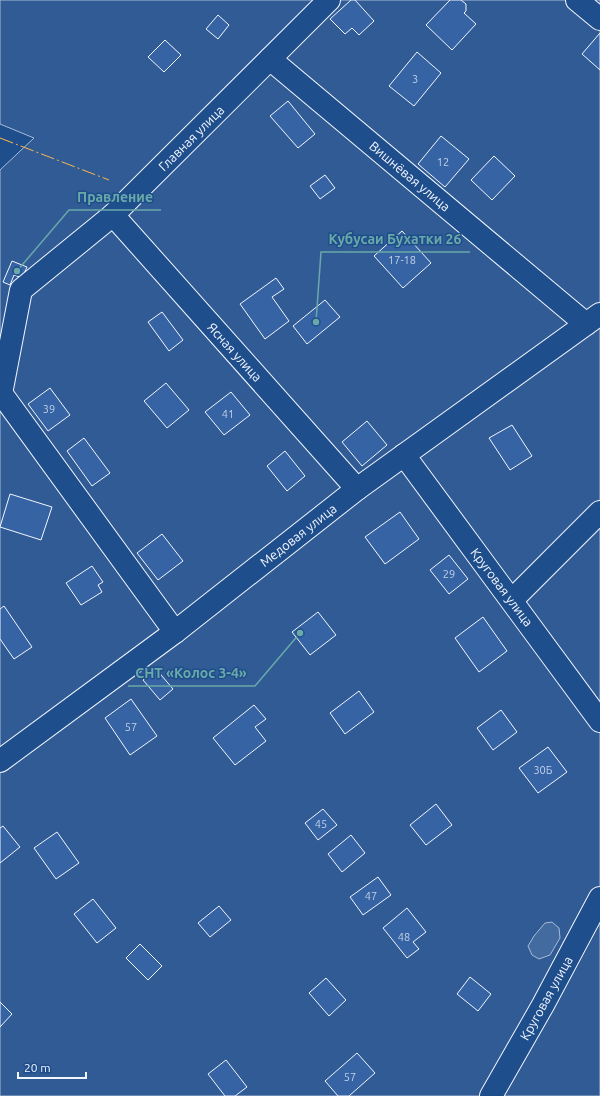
<svg xmlns="http://www.w3.org/2000/svg" width="600" height="1096" font-family="Ubuntu,sans-serif">
<style>
.built{fill:#305b95;stroke:#a8bbd7}
.water{fill:#446ba0;stroke:#a8bbd7}
.building{fill:#3563a3;stroke:#f2f6ff}
.lines{fill:none;stroke-linecap:round;stroke-linejoin:round}
.minor-casing{stroke:#f2f6ff;stroke-width:24}
.minor{stroke:#1f4e8c;stroke-width:22}
.power{stroke:#ffb74d;stroke-width:1;stroke-dasharray:14 3 2 3;stroke-linecap:butt}
.labels{text-anchor:middle;dominant-baseline:central;stroke-width:3;stroke-linejoin:round;paint-order:stroke}
.number-label{font-size:11px;fill:#c3d1e8}
.street-label{font-size:13px;fill:#f2f6ff;stroke:#1f4e8c}
.leader{fill:none;stroke:#6aa9a8;stroke-width:1.5}
.callout-dot{fill:#6aa9a8;stroke:#1f4e8c;stroke-width:1.5}
.callout-label{font-size:14px;text-anchor:middle;font-weight:bold;fill:#6aa9a8;stroke:#1f4e8c;stroke-width:3;stroke-linejoin:round;paint-order:stroke}
</style>
<rect width="100%" height="100%" fill="#1f4e8c"/>
<polygon class="built" points="0,0 600,0 600,1096 0,1096 0,170 34,138 0,124"/>
<polygon class="water" points="552,922 559,928 560,938 550,955 539,959 532,955 528,946 534,936 545,923"/>
<g class="building">
<polygon points="351,0 355,0 374,21 359,35 352,28 345,34 330,19"/>
<polygon points="450,0 461,0 466,4 466,11 464,13 476,24 452,50 426,25"/>
<polygon points="218,15 229,25 218,39 206,29"/>
<polygon points="600,33 600,70 582,54"/>
<polygon points="165,40 181,55 164,72 148,57"/>
<polygon points="417,52 441,73 414,106 389,86"/>
<polygon points="288,101 315,134 298,148 270,116"/>
<polygon points="441,136 469,159 445,187 418,164"/>
<polygon points="494,156 515,176 492,200 471,180"/>
<polygon points="325,175 335,188 320,199 310,186"/>
<polygon points="402,231 431,263 403,288 374,256"/>
<polygon points="12,261 27,267 22,278 14,275 10,285 3,282"/>
<polygon points="276,278 284,289 272,297 289,321 265,339 240,304"/>
<polygon points="325,300 340,317 307,344 293,326"/>
<polygon points="162,312 183,340 169,351 148,322"/>
<polygon points="166,383 189,410 167,428 144,401"/>
<polygon points="50,388 70,415 48,431 28,404"/>
<polygon points="231,392 250,415 224,435 205,412"/>
<polygon points="367,421 387,445 362,466 342,442"/>
<polygon points="512,425 532,456 510,470 489,438"/>
<polygon points="84,438 110,473 92,486 67,451"/>
<polygon points="285,451 305,476 287,491 267,466"/>
<polygon points="10,494 52,507 41,540 0,527"/>
<polygon points="400,512 419,539 385,564 365,537"/>
<polygon points="162,534 183,561 158,580 137,553"/>
<polygon points="449,555 468,579 449,594 430,570"/>
<polygon points="92,566 103,582 98,585 102,592 81,605 66,583"/>
<polygon points="4,606 32,647 14,659 0,639 0,609"/>
<polygon points="318,612 336,635 310,655 292,632"/>
<polygon points="483,617 507,651 479,672 455,638"/>
<polygon points="156,669 173,689 160,700 143,680"/>
<polygon points="359,691 374,712 345,734 330,713"/>
<polygon points="131,699 157,736 130,755 105,718"/>
<polygon points="254,705 266,719 255,727 266,741 235,765 213,738"/>
<polygon points="501,710 517,732 493,750 477,728"/>
<polygon points="548,747 567,772 538,793 519,768"/>
<polygon points="436,804 452,825 426,845 410,825"/>
<polygon points="323,809 337,825 318,840 305,823"/>
<polygon points="3,826 20,847 0,863 0,828"/>
<polygon points="57,832 79,863 56,879 34,848"/>
<polygon points="351,835 365,853 342,872 328,854"/>
<polygon points="378,877 391,895 363,915 350,897"/>
<polygon points="93,899 116,928 97,943 74,914"/>
<polygon points="219,906 231,920 210,937 198,923"/>
<polygon points="407,908 426,932 413,942 419,949 407,958 383,928"/>
<polygon points="140,944 162,966 148,980 126,958"/>
<polygon points="470,977 491,994 478,1011 457,994"/>
<polygon points="326,978 346,1000 329,1016 309,993"/>
<polygon points="0,1002 12,1014 0,1027"/>
<polygon points="357,1053 375,1073 349,1096 338,1096 325,1081"/>
<polygon points="226,1060 247,1087 235,1096 225,1096 208,1074"/>
</g>
<g class="lines">
<g class="minor-casing">
<g id="minor">
<polyline points="577,0 600,19"/>
<polyline points="270,59 586,324"/>
<polyline points="113,215 357,489"/>
<polyline points="1,393 175,632"/>
<polyline points="0,399 21,290 113,215 329,0"/>
<polyline points="404,455 600,721"/>
<polyline points="512,600 600,512"/>
<polyline points="0,761 175,632 357,489 600,314"/>
<polyline points="491,1096 543,1005 600,898"/>
</g>
</g>
<use href="#minor" class="minor"/>
<polyline class="power" points="0,138 109,180"/>
</g>
<g class="labels">
<g class="number-label">
<text x="415" y="79">3</text>
<text x="443" y="162">12</text>
<text x="402" y="260">17-18</text>
<text x="49" y="409">39</text>
<text x="228" y="414">41</text>
<text x="449" y="574">29</text>
<text x="131" y="727">57</text>
<text x="543" y="770">30Б</text>
<text x="321" y="824">45</text>
<text x="371" y="896">47</text>
<text x="404" y="937">48</text>
<text x="350" y="1077">57</text>
</g>
<g class="street-label">
<text transform="translate(191 138) rotate(-45)">Главная улица</text>
<text transform="translate(410 176) rotate(40)">Вишнёвая улица</text>
<text transform="translate(235 352) rotate(48)">Ясная улица</text>
<text transform="translate(298 535) rotate(-38)">Медовая улица</text>
<text transform="translate(502 587) rotate(53)">Круговая улица</text>
<text transform="translate(546 998) rotate(-61)">Круговая улица</text>
</g>
</g>
<path class="leader" d="M17 271L69 210H161M316 322L321 252H470M300 633L255 686H128"/>
<g class="callout-dot">
<circle cx="17" cy="271" r="4"/>
<circle cx="316" cy="322" r="4"/>
<circle cx="300" cy="633" r="4"/>
</g>
<g class="callout-label">
<text x="115" y="202">Правление</text>
<text x="395" y="244">Кубусаи Бухатки 26</text>
<text x="191" y="678">СНТ «Колос 3-4»</text>
</g>
<path d="M18 1072v6h68v-6" fill="none" stroke="#f2f6ff" stroke-width="2"/>
<text x="24" y="1072" font-size="12" fill="#f2f6ff" stroke="#1f4e8c" stroke-width="3" paint-order="stroke">20 m</text>
</svg>
